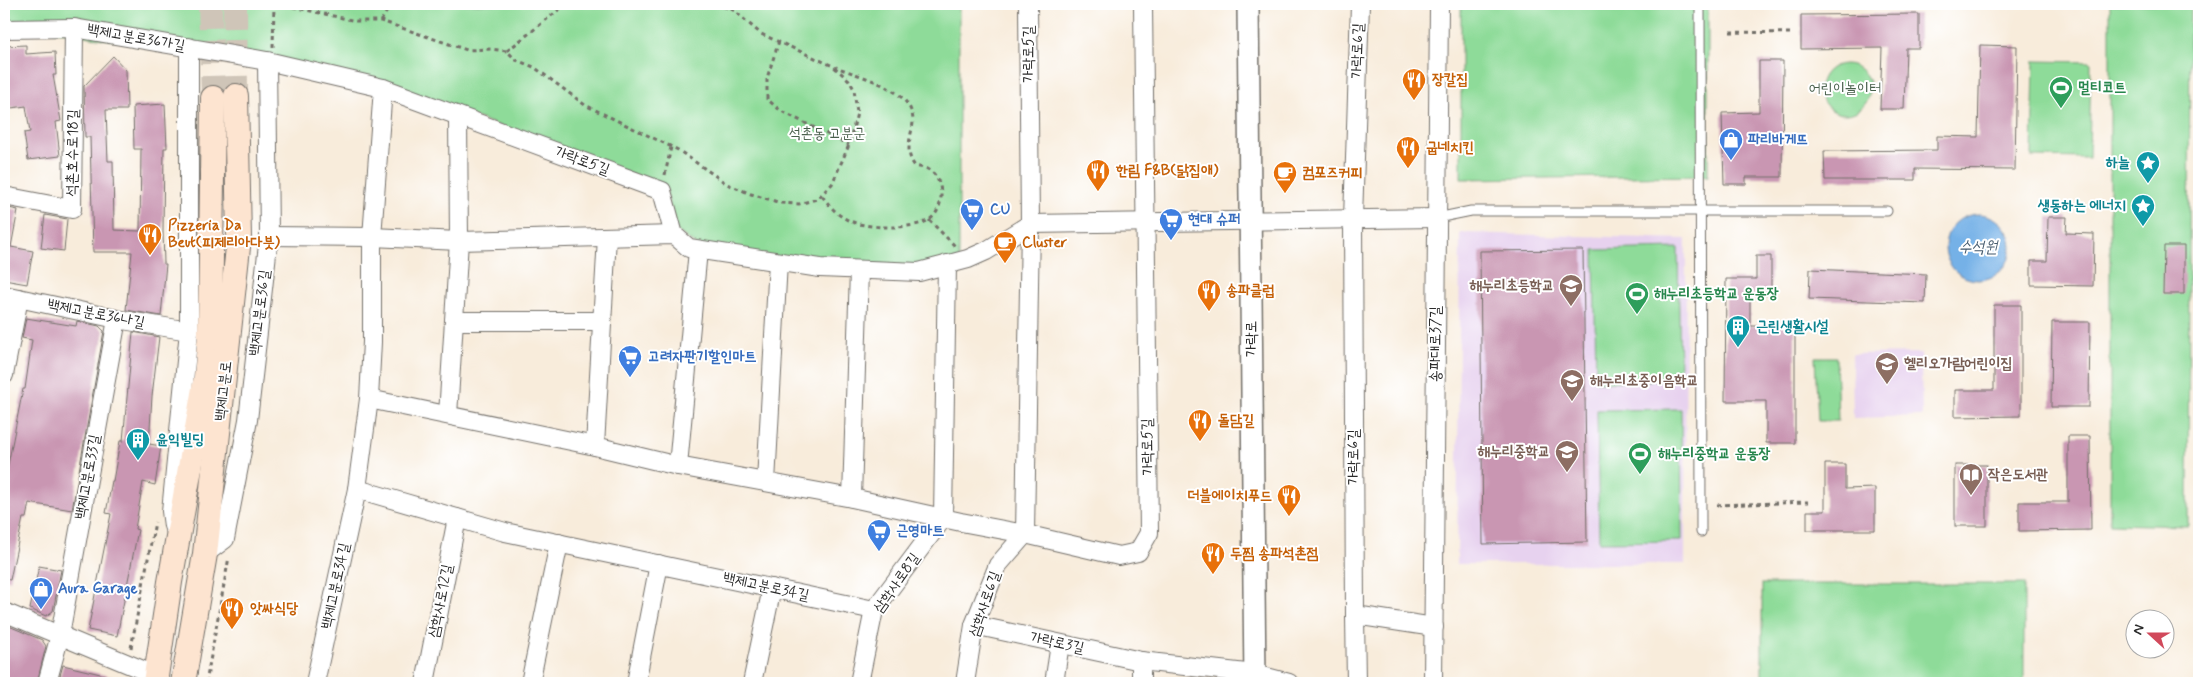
<svg xmlns="http://www.w3.org/2000/svg" width="2203" height="687" font-family="Mynerve,'Poor Story',sans-serif">
<style>
.built{fill:#e7d2ef}
.green{fill:#8edb99;stroke:#5c8362}
.water{fill:#75b1e7;stroke:#506e89}
.building{fill:#c996b2}
.lines{fill:none;stroke-linecap:round;stroke-linejoin:round}
.secondary-tunnel{stroke:#cfc5b8;stroke-width:24;stroke-dasharray:24 12;stroke-linecap:butt}
.service-casing{stroke:#736f69;stroke-width:11}
.minor-casing{stroke:#736f69;stroke-width:20}
.tertiary-casing{stroke:#736f69;stroke-width:24}
.secondary-casing{stroke:#736f69;stroke-width:26}
.path{stroke:#736f69;stroke-width:3;stroke-dasharray:4 4;stroke-linecap:butt}
.service{stroke:#fff;stroke-width:9}
.minor{stroke:#fff;stroke-width:18}
.tertiary{stroke:#fff;stroke-width:21}
.secondary{stroke:#fde4d0;stroke-width:24}
.labels{text-anchor:middle;dominant-baseline:central;stroke-width:4;stroke-linejoin:round;paint-order:stroke}
.street-label{font-size:15px;fill:#2b2b2b;stroke:#fff}
.food-label{font-size:15px;font-weight:bold;fill:#c56008;stroke:#fff;text-anchor:start}
.leisure-label{font-size:15px;font-weight:bold;fill:#27864d;stroke:#fff;text-anchor:start}
.park-label{font-size:15px;fill:#49604c;stroke:#fff}
.shop-label{font-size:15px;font-weight:bold;fill:#366cbe;stroke:#fff;text-anchor:start}
.culture-label{font-size:15px;font-weight:bold;fill:#0d838f;stroke:#fff;text-anchor:end}
.education-label{font-size:15px;font-weight:bold;fill:#785e54;stroke:#fff;text-anchor:start}
.water-label{font-size:16px;font-style:italic;fill:#455a6d;stroke:#fff}
</style>
<rect width="100%" height="100%" fill="#fff"/>
<filter id="ink" filterUnits="userSpaceOnUse"><feTurbulence type="fractalNoise" baseFrequency=".02" numOctaves="2"/><feDisplacementMap in="SourceGraphic" scale="10" xChannelSelector="R" yChannelSelector="G"/><feConvolveMatrix kernelMatrix="1 2 1 2 8 2 1 2 1" color-interpolation-filters="sRGB"/></filter>
<filter id="wash" filterUnits="userSpaceOnUse"><feTurbulence type="fractalNoise" baseFrequency=".0096" numOctaves="4" result="noise"/><feDisplacementMap in="SourceGraphic" scale="20" xChannelSelector="R" yChannelSelector="G"/><feGaussianBlur stdDeviation="1.12" result="paint"/><feColorMatrix in="noise" values="0 0 0 0 0 0 0 0 0 0 0 0 0 0 0 0 0 1.4 0 .05"/><feComposite in="paint" operator="in"/></filter>
<g filter="url(#wash)">
<rect width="100%" height="100%" fill="#f8ecdb"/>
<g class="built">
<polygon points="1460,233 1686,239 1685,564 1457,564"/>
<polygon points="1921,353 1922,416 1853,418 1852,354"/>
</g>
<g class="green">
<polygon points="4,4 959,4 959,259 919,269 820,265 697,246 676,230 665,187 386,84 4,23"/>
<polygon points="1461,4 1708,4 1708,176 1461,179"/>
<polygon points="2110,4 2190,4 2188,526 2110,524"/>
<polygon points="2034,61 2091,62 2089,158 2032,157"/>
<circle cx="1845" cy="89" r="25"/>
<polygon points="1678,248 1680,380 1596,382 1594,250"/>
<polygon points="1815,357 1836,357 1838,421 1818,421"/>
<polygon points="1681,409 1682,541 1599,542 1597,410"/>
<rect x="1762" y="584" width="262" height="99"/>
</g>
<circle class="water" cx="1978" cy="247" r="33"/>
<g id="blocks">
<g class="building">
<polygon points="1919,14 1919,48 1906,48 1904,109 1880,109 1882,48 1801,49 1801,15"/>
<polygon points="26,45 26,54 55,52 56,75 53,75 61,121 56,122 60,156 28,160 24,133 30,132 26,106 4,109 4,46"/>
<polygon points="1980,45 2017,46 2015,170 1915,169 1915,180 1825,180 1824,151 1937,150 1937,136 1978,137"/>
<polygon points="113,56 126,70 127,110 106,110 108,161 113,161 114,230 140,231 141,149 134,149 133,106 165,104 167,148 164,148 163,231 164,264 166,264 161,316 126,310 132,252 93,252 90,137 85,137 84,86"/>
<polygon points="1759,61 1783,61 1782,177 1746,177 1746,184 1724,184 1722,113 1759,112"/>
<polygon points="4,207 18,210 11,247 33,251 27,284 4,280 8,251 4,250"/>
<polygon points="45,215 67,219 64,251 41,248"/>
<polygon points="2048,217 2067,217 2066,233 2094,234 2093,286 2031,285 2031,261 2047,261"/>
<polygon points="2164,246 2184,246 2184,294 2163,294"/>
<polygon points="1583,250 1587,542 1483,544 1480,251"/>
<polygon points="1756,256 1771,256 1771,295 1750,295 1750,326 1795,326 1795,443 1766,443 1766,401 1725,401 1726,279 1756,279"/>
<polygon points="1810,269 1926,274 1925,303 1809,299"/>
<polygon points="1994,305 2021,305 2021,416 1955,417 1955,390 1994,390"/>
<polygon points="26,318 76,326 77,321 99,326 104,331 72,510 29,503 26,518 23,518 10,580 4,579 4,485 23,389 25,389 32,340 22,338"/>
<polygon points="2052,322 2090,322 2089,407 2051,407"/>
<polygon points="133,332 159,337 152,396 149,444 161,446 155,485 143,482 135,529 138,530 117,636 88,630 111,514 106,513 112,481 113,481 120,441 123,441"/>
<polygon points="2068,436 2090,436 2091,530 2019,531 2019,502 2068,502"/>
<polygon points="1825,464 1845,464 1845,489 1875,488 1875,530 1807,530 1807,511 1825,511"/>
<rect x="1955" y="465" width="32" height="61"/>
<polygon points="39,566 61,570 53,611 46,616 30,609"/>
<polygon points="4,624 42,640 46,646 37,683 4,683"/>
<polygon points="63,665 121,679 120,683 58,683"/>
</g>
</g>
</g>
<g filter="url(#ink)">
<use href="#blocks" fill-opacity="0" stroke="#736f69" stroke-width="1"/>
<g class="lines">
<g class="secondary-tunnel">
<polyline points="210,4 213,98"/>
<polyline points="235,4 236,96"/>
</g>
<g class="service-casing">
<g id="service">
<polyline points="1700,4 1701,532"/>
<polyline points="1437,218 1471,211 1887,211"/>
</g>
</g>
<g class="minor-casing">
<g id="minor">
<polyline points="1360,4 1353,219 1355,615 1434,627"/>
<polyline points="4,29 74,28 267,61 383,88 662,191 674,235"/>
<polyline points="4,196 72,209 74,28"/>
<polyline points="269,236 372,237 459,241 674,235 689,248 820,268 919,272 968,259 986,251 1030,224 1437,218"/>
<polyline points="4,295 117,319 189,331"/>
<polyline points="454,321 602,321"/>
<polyline points="4,375 19,298"/>
<polyline points="369,399 595,446 678,466 852,498 961,522 1025,534 1119,556 1138,552 1149,533 1143,4"/>
<polyline points="448,415 459,241 458,116"/>
<polyline points="595,446 607,237"/>
<polyline points="678,466 698,250"/>
<polyline points="766,482 778,262"/>
<polyline points="357,489 505,532 874,610"/>
<polyline points="852,498 859,270"/>
<polyline points="173,526 171,511 189,331 189,47"/>
<polyline points="205,554 225,539 248,420 269,236 267,61"/>
<polyline points="4,612 157,676"/>
<polyline points="1355,615 1356,683"/>
<polyline points="974,625 1141,661 1255,674 1289,683"/>
<polyline points="1141,661 1141,683"/>
<polyline points="47,683 60,635 117,319"/>
<polyline points="315,683 357,489 369,399 372,342 372,237 383,88"/>
<polyline points="425,683 457,518"/>
<polyline points="530,683 559,543"/>
<polyline points="636,683 659,564"/>
<polyline points="752,683 772,588"/>
<polyline points="859,683 874,610 943,518 947,264"/>
<polyline points="965,683 974,625 998,565 1025,534 1030,224 1028,4"/>
<polyline points="1054,683 1060,644"/>
<polyline points="1433,683 1439,4"/>
</g>
</g>
<g class="tertiary-casing">
<polyline id="tertiary" points="1248,4 1255,683"/>
</g>
<g class="secondary-casing">
<g id="secondary">
<polyline points="155,683 170,582 206,377 210,335 213,98"/>
<polyline points="183,683 205,554 239,238 236,96"/>
</g>
</g>
<g class="path">
<polyline points="269,4 293,7 356,21 381,21 467,50 491,49 507,51 516,60 534,67 585,105 678,150 727,184 751,194 781,203 799,204 817,199 832,184 849,145 857,113 854,89 849,80 833,66 761,34 732,9 713,4"/>
<polyline points="381,21 391,4"/>
<polyline points="1730,32 1792,33"/>
<polyline points="779,41 767,78 767,99 781,111 849,145"/>
<polyline points="273,47 274,5"/>
<polyline points="507,51 566,4"/>
<polyline points="665,175 671,147"/>
<path d="M822,196C829,205 836,214 846,219C862,229 913,230 929,220C944,210 945,184 932,172C927,167 921,168 915,166C906,155 909,141 912,129C921,90 863,78 836,67"/>
<polyline points="929,220 955,246"/>
<polyline points="1717,505 1808,502"/>
<polyline points="131,648 155,522"/>
<polyline points="206,683 229,557"/>
</g>
<use href="#service" class="service"/>
<use href="#minor" class="minor"/>
<use href="#tertiary" class="tertiary"/>
<use href="#secondary" class="secondary"/>
</g>
</g>
<defs>
<g id="restaurant-pin" transform="scale(1.25)"><path d="M0 17L-7.5 6A9.5 9.5 0 1 1 7.5 6Z" fill="#e8710a" stroke="#fff"/><path d="M-5-6h1v4h1v-4h1v4h1v-4h1v5L-1.5 .5V6h-2V.5L-5-1ZM5-6V6H3V1.5H1.5Q1.5-4 5-6Z" fill="#fff"/></g>
<g id="stadium-pin" transform="scale(1.25)"><path d="M0 17L-7.5 6A9.5 9.5 0 1 1 7.5 6Z" fill="#2e9e5b" stroke="#fff"/><path d="M0-5a6.5 5 0 1 0 0 10a6.5 5 0 1 0 0-10ZM-3.5-1.8h7v3.6h-7Z" fill="#fff"/></g>
<g id="shop-pin" transform="scale(1.25)"><path d="M0 17L-7.5 6A9.5 9.5 0 1 1 7.5 6Z" fill="#3f7fe0" stroke="#fff"/><path d="M-5-2.5h2.3a2.7 3.5 0 0 1 5.4 0H5L5.5 6h-11ZM-1.5-2.5h3a1.5 2.3 0 0 0-3 0Z" fill="#fff"/></g>
<g id="sight-pin" transform="scale(1.25)"><path d="M0 17L-7.5 6A9.5 9.5 0 1 1 7.5 6Z" fill="#0f9aa8" stroke="#fff"/><path d="M0-6L1.8-2.2L6-1.7L2.9 1.2L3.7 5.4L0 3.3L-3.7 5.4L-2.9 1.2L-6-1.7L-1.8-2.2Z" fill="#fff"/></g>
<g id="cafe-pin" transform="scale(1.25)"><path d="M0 17L-7.5 6A9.5 9.5 0 1 1 7.5 6Z" fill="#e8710a" stroke="#fff"/><path d="M-5.5-4.5H6V0H3Q3 3.5 0 3.5H-2.5Q-5.5 3.5-5.5 0ZM3-3.2v2h1.7v-2ZM-6 4.5H4V6H-6Z" fill="#fff"/></g>
<g id="supermarket-pin" transform="scale(1.25)"><path d="M0 17L-7.5 6A9.5 9.5 0 1 1 7.5 6Z" fill="#3f7fe0" stroke="#fff"/><path d="M-6-5.5h2.5l.6 2H6L4.5 2H-2.5L-4.4-4H-6ZM-1.5 3.2a1.3 1.3 0 1 0 .1 0ZM3 3.2a1.3 1.3 0 1 0 .1 0Z" fill="#fff"/></g>
<g id="school-pin" transform="scale(1.25)"><path d="M0 17L-7.5 6A9.5 9.5 0 1 1 7.5 6Z" fill="#8d6e63" stroke="#fff"/><path d="M0-5L7-2L0 1L-7-2ZM-4 1L0 2.5L4 1V4Q0 6-4 4Z" fill="#fff"/></g>
<g id="building-pin" transform="scale(1.25)"><path d="M0 17L-7.5 6A9.5 9.5 0 1 1 7.5 6Z" fill="#0f9aa8" stroke="#fff"/><path d="M-4-6H4V6H1V3H-1V6H-4ZM-2.5-4.3h1.7v1.8h-1.7ZM.8-4.3h1.7v1.8H.8ZM-2.5-1h1.7V.8h-1.7ZM.8-1h1.7V.8H.8Z" fill="#fff"/></g>
<g id="library-pin" transform="scale(1.25)"><path d="M0 17L-7.5 6A9.5 9.5 0 1 1 7.5 6Z" fill="#8d6e63" stroke="#fff"/><path d="M-6-4Q-3-5.5-.7-3.5V5Q-3 3-6 4ZM6-4Q3-5.5 .7-3.5V5Q3 3 6 4Z" fill="#fff"/></g>
</defs>
<g fill-rule="evenodd">
<use href="#restaurant-pin" x="1414" y="80"/>
<use href="#stadium-pin" x="2061" y="88"/>
<use href="#shop-pin" x="1731" y="140"/>
<use href="#restaurant-pin" x="1408" y="148"/>
<use href="#sight-pin" x="2148" y="163"/>
<use href="#restaurant-pin" x="1098" y="171"/>
<use href="#cafe-pin" x="1285" y="173"/>
<use href="#sight-pin" x="2143" y="206"/>
<use href="#supermarket-pin" x="972" y="210"/>
<use href="#supermarket-pin" x="1171" y="220"/>
<use href="#restaurant-pin" x="150" y="235"/>
<use href="#cafe-pin" x="1005" y="243"/>
<use href="#school-pin" x="1571" y="286"/>
<use href="#restaurant-pin" x="1209" y="291"/>
<use href="#stadium-pin" x="1637" y="294"/>
<use href="#building-pin" x="1738" y="327"/>
<use href="#supermarket-pin" x="630" y="357"/>
<use href="#school-pin" x="1887" y="364"/>
<use href="#school-pin" x="1572" y="381"/>
<use href="#restaurant-pin" x="1200" y="421"/>
<use href="#building-pin" x="138" y="440"/>
<use href="#school-pin" x="1567" y="452"/>
<use href="#stadium-pin" x="1640" y="454"/>
<use href="#library-pin" x="1971" y="475"/>
<use href="#restaurant-pin" x="1289" y="496"/>
<use href="#supermarket-pin" x="879" y="531"/>
<use href="#restaurant-pin" x="1213" y="554"/>
<use href="#shop-pin" x="41" y="589"/>
<use href="#restaurant-pin" x="232" y="609"/>
</g>
<g class="labels">
<g class="street-label">
<text transform="translate(136 38) rotate(10)">백제고분로36가길</text>
<text transform="translate(1358 51) rotate(-88)">가락로6길</text>
<text transform="translate(1029 54) rotate(-90)">가락로5길</text>
<text transform="translate(73 153) rotate(-89)">석촌호수로18길</text>
<text transform="translate(582 161) rotate(20)">가락로5길</text>
<text transform="translate(260 313) rotate(-83)">백제고분로36길</text>
<text transform="translate(96 314) rotate(11)">백제고분로36나길</text>
<text transform="translate(1252 339) rotate(-90)">가락로</text>
<text transform="translate(1436 344) rotate(-90)">송파대로37길</text>
<text transform="translate(224 391) rotate(-84)">백제고분로</text>
<text transform="translate(1148 447) rotate(-91)">가락로5길</text>
<text transform="translate(1354 457) rotate(-90)">가락로6길</text>
<text transform="translate(88 477) rotate(-80)">백제고분로33길</text>
<text transform="translate(897 583) rotate(-55)">삼학사로8길</text>
<text transform="translate(336 586) rotate(-78)">백제고분로34길</text>
<text transform="translate(766 587) rotate(12)">백제고분로34길</text>
<text transform="translate(441 601) rotate(-79)">삼학사로12길</text>
<text transform="translate(985 604) rotate(-71)">삼학사로6길</text>
<text transform="translate(1057 643) rotate(12)">가락로3길</text>
</g>
<g class="food-label">
<text x="1432" y="80">장칼집</text>
<text x="1426" y="148">굽네치킨</text>
<text x="1116" y="171">한림 F&amp;B(닭집애)</text>
<text x="1302" y="173">컴포즈커피</text>
<text x="168" y="226">Pizzeria Da<tspan x="168" dy="17">Beut(피제리아다븟)</tspan></text>
<text x="1022" y="243">Cluster</text>
<text x="1226" y="291">송파클럽</text>
<text x="1218" y="421">돌담길</text>
<text x="1272" y="496" text-anchor="end">더블에이치푸드</text>
<text x="1230" y="554">두찜 송파석촌점</text>
<text x="250" y="609">앗싸식당</text>
</g>
<g class="leisure-label">
<text x="2078" y="88">멀티코트</text>
<text x="1654" y="294">해누리초등학교 운동장</text>
<text x="1658" y="454">해누리중학교 운동장</text>
</g>
<g class="park-label">
<text x="1845" y="89">어린이놀이터</text>
<text x="827" y="134">석촌동 고분군</text>
</g>
<g class="shop-label">
<text x="1748" y="140">파리바게뜨</text>
<text x="990" y="210">CU</text>
<text x="1188" y="220">현대 슈퍼</text>
<text x="648" y="357">고려자판기할인마트</text>
<text x="896" y="531">근영마트</text>
<text x="58" y="589">Aura Garage</text>
</g>
<g class="culture-label">
<text x="2130" y="163">하늘</text>
<text x="2126" y="206">생동하는 에너지</text>
<text x="1756" y="327" text-anchor="start">근린생활시설</text>
<text x="156" y="440" text-anchor="start">윤익빌딩</text>
</g>
<g class="education-label">
<text x="1554" y="286" text-anchor="end">해누리초등학교</text>
<text x="1904" y="364">헬리오가람어린이집</text>
<text x="1590" y="381">해누리초중이음학교</text>
<text x="1550" y="452" text-anchor="end">해누리중학교</text>
<text x="1988" y="475">작은도서관</text>
</g>
<g class="water-label">
<text x="1978" y="247">수석원</text>
</g>
</g>
<rect width="2203" height="687" fill="none" stroke="#fff" stroke-width="20"/>
<g transform="translate(2150 634) rotate(291)"><circle r="24" fill="#ffffff" stroke="#aaaaaa"/>
<path d="M0-4L9 19L0 12L-9 19Z" fill="#d1495b"/>
<text y="-8" font-size="14" font-weight="bold" text-anchor="middle" fill="#2b2b2b">N</text>
</g>
</svg>
